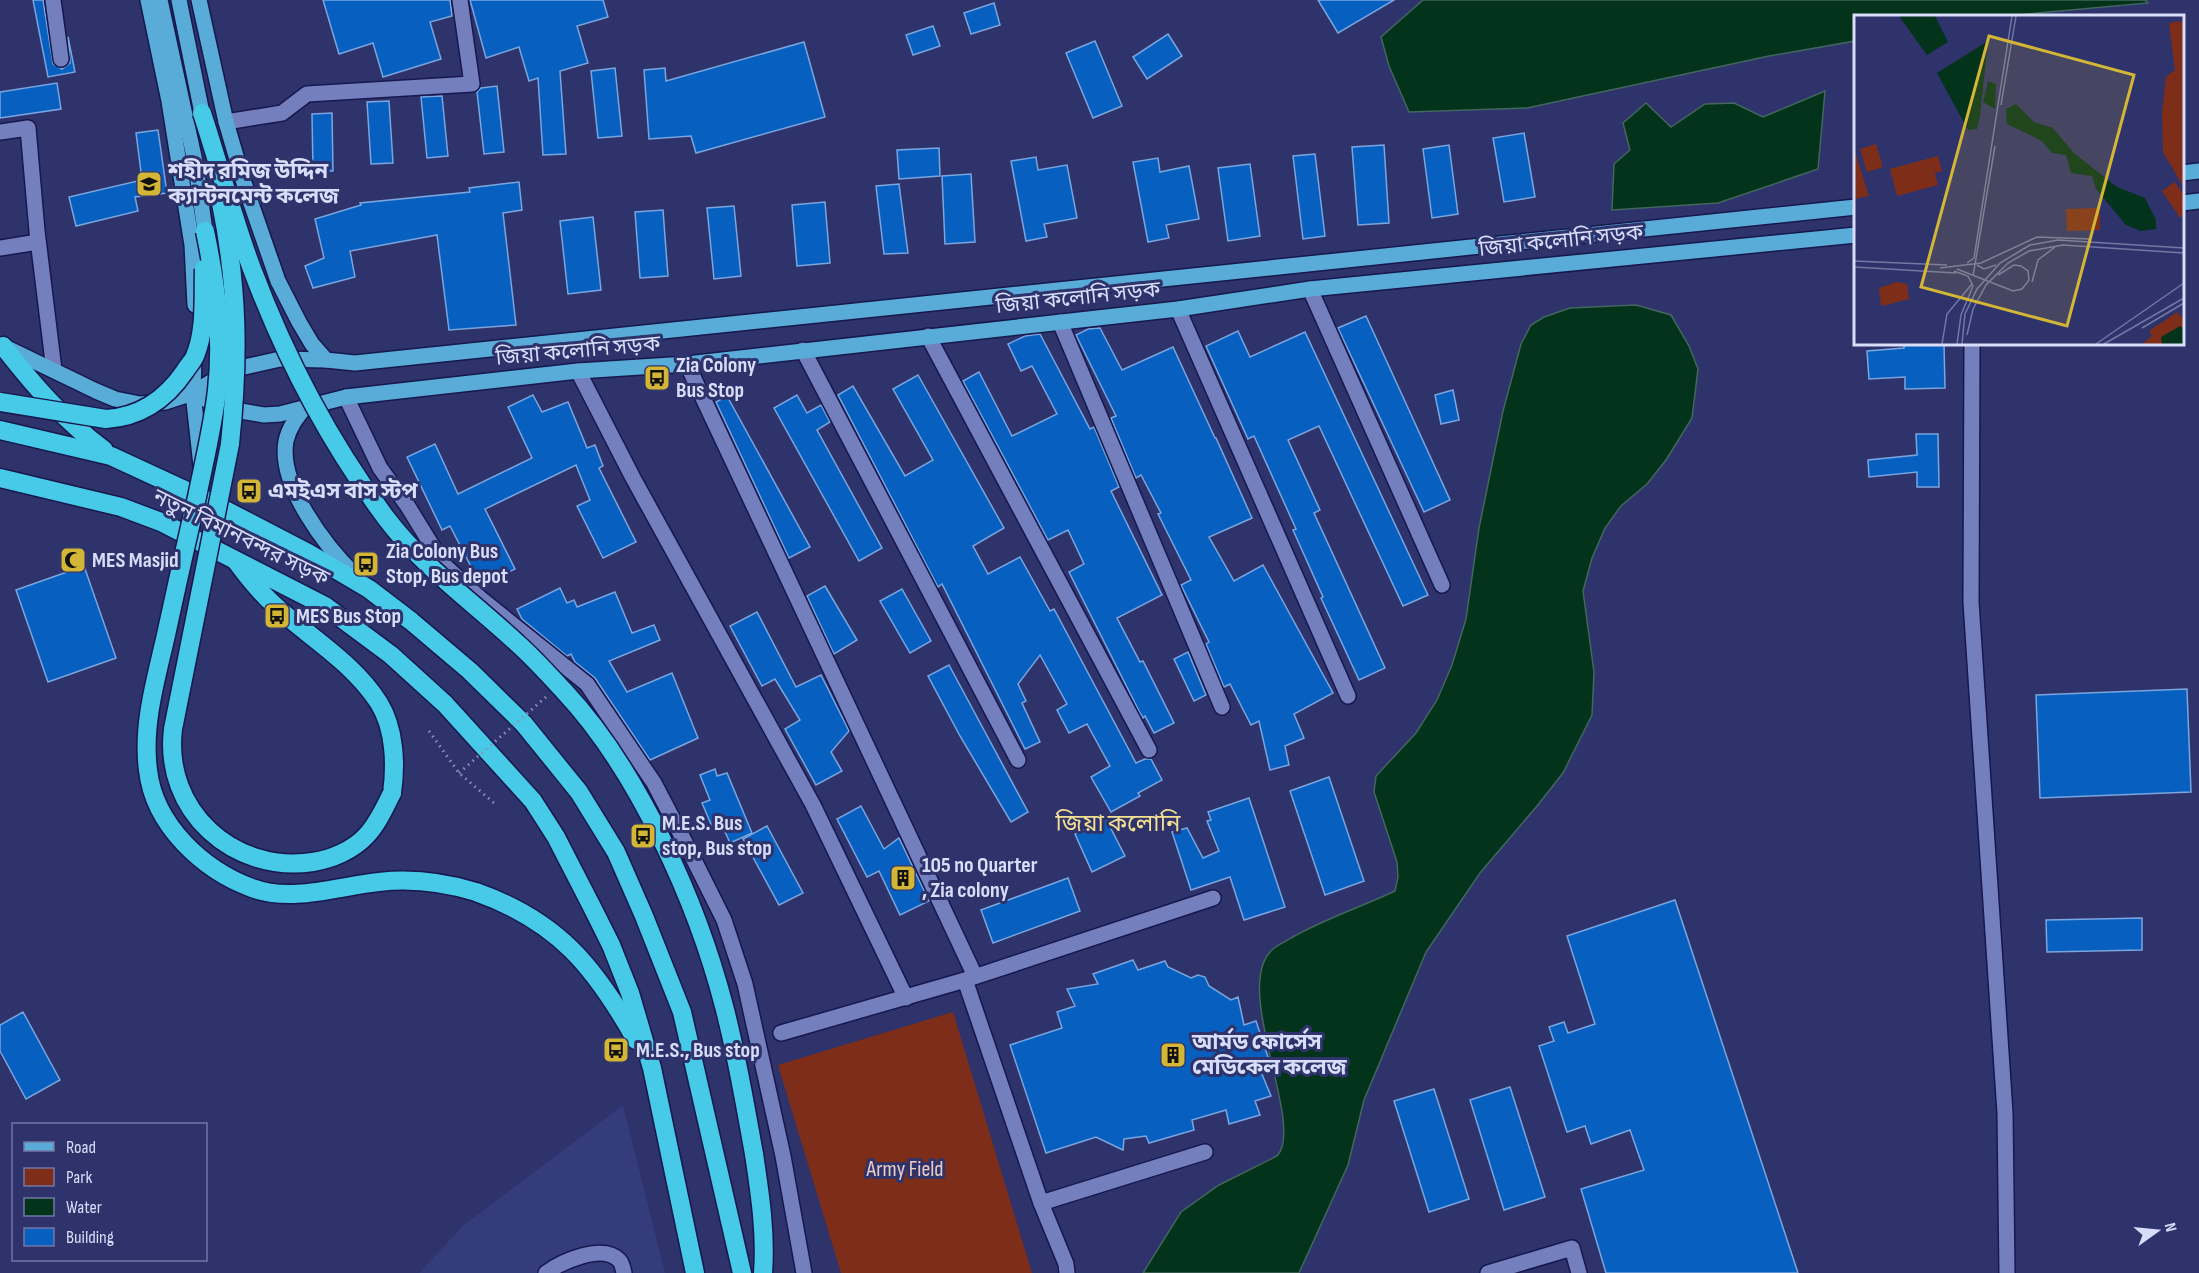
<svg xmlns="http://www.w3.org/2000/svg" width="2199" height="1273" font-family="'Sofia Sans Condensed','Noto Sans Bengali',sans-serif">
<style>
.built{fill:#353c7b}
.green{fill:#7e2e18}
.water{fill:#03331b;stroke:#43665e;stroke-width:1.5}
.building{fill:#0760bf;stroke:#7aa5df;stroke-width:1.5}
.lines{fill:none;stroke-linecap:round;stroke-linejoin:round}
.minor-casing{stroke:#17184e;stroke-width:18}
.major-casing{stroke:#17184e;stroke-width:18}
.highway-casing{stroke:#17184e;stroke-width:21}
.path{stroke:#8b91b9;stroke-width:3;stroke-dasharray:1.5 4.5;stroke-linecap:butt}
.minor{stroke:#747fbe;stroke-width:15}
.major{stroke:#59acd7;stroke-width:15}
.highway{stroke:#47cae7;stroke-width:18}
.highway-bridge-casing{stroke:#17184e;stroke-width:21;stroke-linecap:butt}
.path-bridge{stroke:#8b91b9;stroke-width:3;stroke-dasharray:1.5 4.5;stroke-linecap:butt}
.highway-bridge{stroke:#47cae7;stroke-width:18}
.labels{text-anchor:middle;dominant-baseline:central;stroke-width:6;stroke-linejoin:round;paint-order:stroke}
.poi-label{font-size:22px;font-weight:bold;fill:#d8def9;stroke:#2e336c;text-anchor:start}
.street-label{font-size:22px;fill:#d8def9;stroke:#2e336c}
.park-label{font-size:22px;fill:#edccc3;stroke:#2e336c}
.neighbourhood-label{font-size:24px;fill:#f3df91;stroke:#2e336c}
.inset-road{fill:none;stroke:#7277a4;stroke-width:1.5}
.view{fill:#d3b635;fill-opacity:0.15;stroke:#d3b635;stroke-width:3}
.inset-edge{fill:none;stroke:#d8def9;stroke-width:3}
</style>
<rect width="100%" height="100%" fill="#2e336c"/>
<polygon class="built" points="623,1105 665,1273 419,1273 464,1225"/>
<polygon class="green" points="953,1012 1032,1273 841,1273 778,1065"/>
<g class="water">
<polygon points="1423,0 2145,0 2148,3 2006,16 1856,16 1855,41 1769,56 1527,108 1409,112 1389,66 1381,37"/>
<polygon points="1825,91 1818,169 1718,203 1612,210 1614,164 1630,150 1623,123 1646,103 1671,127 1705,104 1734,103 1763,117"/>
<path d="M1636,305L1671,315L1689,346L1698,369L1692,418L1666,460L1647,484L1621,506L1605,528L1592,558L1583,591L1594,672L1592,715L1563,773L1537,806L1480,873L1426,952L1364,1100L1348,1165L1299,1273H1143L1181,1212L1219,1185L1277,1156C1306,1125 1231,988 1272,950C1277,945 1285,942 1291,938C1324,919 1361,907 1395,891L1398,877L1397,862L1374,792L1376,776L1416,733L1437,700L1452,665L1466,619L1479,528L1503,411L1521,344L1531,325L1544,317L1570,308Z"/>
</g>
<g class="building">
<polygon points="33,0 43,0 53,64 62,69 70,63 68,37 75,72 48,77"/>
<polygon points="323,0 450,0 452,16 430,22 441,59 383,77 373,43 339,54"/>
<polygon points="470,0 603,0 608,17 577,26 588,63 560,71 566,154 543,155 538,78 529,81 519,47 486,58"/>
<polygon points="1318,0 1394,0 1338,33"/>
<polygon points="994,3 1000,25 971,34 964,13"/>
<polygon points="933,26 940,46 913,55 906,35"/>
<polygon points="1168,34 1182,56 1147,79 1133,57"/>
<polygon points="1095,41 1122,106 1093,118 1066,53"/>
<polygon points="804,42 825,117 696,153 691,136 649,139 644,70 665,68 666,81"/>
<polygon points="615,68 622,136 598,138 591,71"/>
<polygon points="57,83 61,109 0,118 0,92"/>
<polygon points="497,86 504,152 484,154 477,92 481,88"/>
<polygon points="442,96 448,156 427,158 421,97"/>
<polygon points="389,101 393,163 371,164 367,102"/>
<polygon points="332,113 333,171 313,171 312,114"/>
<polygon points="158,130 167,193 135,197 138,211 76,226 69,197 142,180 136,133"/>
<polygon points="1524,133 1535,197 1504,202 1493,138"/>
<polygon points="1384,145 1389,223 1358,225 1352,147"/>
<polygon points="1449,145 1458,214 1432,218 1423,149"/>
<polygon points="939,148 940,176 899,179 897,150"/>
<polygon points="1315,154 1325,236 1303,239 1293,156"/>
<polygon points="1036,157 1038,170 1067,165 1077,218 1044,224 1047,237 1026,241 1011,161"/>
<polygon points="1158,158 1160,172 1189,166 1199,219 1166,225 1169,238 1148,242 1133,162"/>
<polygon points="1250,164 1260,236 1228,241 1218,168"/>
<polygon points="971,174 975,242 945,244 942,176"/>
<polygon points="519,182 522,210 503,213 516,325 449,330 437,235 350,251 355,277 313,288 305,266 324,258 315,219 361,205 360,203 470,192 469,188"/>
<polygon points="899,184 908,253 884,254 876,186"/>
<polygon points="825,202 830,263 797,266 792,205"/>
<polygon points="734,206 741,276 714,279 707,208"/>
<polygon points="663,210 668,276 640,278 635,212"/>
<polygon points="593,217 601,290 568,294 560,221"/>
<polygon points="1366,316 1450,500 1424,512 1338,328"/>
<polygon points="1100,328 1122,370 1173,347 1215,438 1216,438 1252,518 1209,537 1234,581 1263,565 1333,693 1294,714 1304,738 1285,746 1289,765 1270,770 1259,721 1251,725 1230,684 1224,687 1206,644 1209,642 1181,585 1191,580 1158,514 1161,513 1141,475 1136,478 1111,418 1116,416 1076,335 1088,329"/>
<polygon points="1238,331 1250,357 1305,332 1428,595 1403,606 1319,426 1288,440 1320,510 1314,513 1385,668 1359,680 1321,598 1323,597 1293,530 1296,529 1254,436 1248,439 1206,346"/>
<polygon points="1040,334 1090,429 1094,427 1119,487 1111,491 1162,595 1117,618 1140,662 1143,661 1174,723 1154,733 1145,716 1143,718 1139,711 1069,572 1084,564 1068,530 1048,540 963,381 979,372 1012,436 1057,414 1032,366 1021,371 1008,344 1025,336"/>
<polygon points="1904,344 1944,344 1945,388 1905,389 1905,377 1869,379 1867,351 1904,348"/>
<polygon points="918,375 1004,528 973,546 988,574 1020,557 1050,611 1054,609 1136,763 1145,759 1151,759 1162,780 1138,793 1140,796 1111,812 1091,777 1110,766 1087,724 1069,733 1057,710 1067,704 1040,655 1018,684 1026,701 1022,703 1040,742 1025,749 942,584 938,587 838,395 853,386 905,476 933,460 893,389"/>
<polygon points="1453,390 1459,420 1441,424 1435,395"/>
<polygon points="533,395 542,412 568,402 587,448 595,445 603,466 599,468 636,542 603,558 577,506 590,500 576,465 485,509 515,569 481,586 450,526 442,530 407,457 435,444 458,494 532,458 508,407"/>
<polygon points="797,395 807,413 821,405 830,422 817,430 882,548 859,561 774,408"/>
<polygon points="727,396 810,547 789,558 716,402"/>
<polygon points="1916,434 1938,434 1939,487 1917,487 1917,472 1869,477 1868,460 1917,455"/>
<polygon points="84,566 116,658 48,682 16,590"/>
<polygon points="825,586 857,640 834,654 807,596"/>
<polygon points="560,588 567,603 574,600 577,607 615,592 632,633 654,625 660,640 609,661 627,692 672,673 698,738 650,760 595,678 575,662 571,654 567,656 522,619 517,609"/>
<polygon points="902,589 931,641 910,653 880,601"/>
<polygon points="757,612 796,687 821,675 849,731 831,752 842,771 816,785 785,729 800,720 775,679 762,686 730,626"/>
<polygon points="1188,652 1206,695 1194,701 1174,659"/>
<polygon points="949,665 1028,812 1011,822 960,736 928,676"/>
<polygon points="2187,689 2191,792 2040,798 2036,695"/>
<polygon points="715,769 717,776 727,773 752,833 730,843 722,825 713,829 702,803 710,800 700,775"/>
<polygon points="1329,777 1364,881 1325,895 1290,791"/>
<polygon points="1249,798 1285,907 1244,920 1230,877 1191,890 1172,832 1187,828 1203,858 1219,851 1207,821 1211,820 1208,812"/>
<polygon points="861,806 884,849 899,838 929,901 900,915 879,871 867,877 837,819"/>
<polygon points="1106,819 1125,856 1092,872 1075,834"/>
<polygon points="767,826 803,893 779,905 743,839"/>
<polygon points="1068,878 1080,911 993,943 981,910"/>
<polygon points="1675,900 1798,1273 1606,1273 1581,1189 1644,1170 1630,1130 1591,1144 1585,1126 1567,1132 1539,1046 1554,1041 1549,1027 1564,1022 1568,1033 1595,1024 1567,936"/>
<polygon points="2142,918 2142,950 2047,952 2046,920"/>
<polygon points="1133,960 1138,970 1165,961 1168,967 1191,978 1198,975 1205,977 1209,986 1231,1000 1238,997 1244,1025 1256,1021 1270,1063 1259,1067 1271,1096 1255,1101 1260,1115 1229,1124 1226,1110 1192,1120 1194,1130 1149,1143 1146,1136 1124,1139 1123,1150 1096,1137 1046,1153 1010,1045 1062,1028 1057,1012 1075,1006 1067,989 1098,984 1093,974"/>
<polygon points="23,1012 60,1080 26,1099 0,1051 0,1025"/>
<polygon points="1510,1087 1545,1197 1504,1210 1470,1100"/>
<polygon points="1434,1089 1469,1199 1429,1212 1394,1101"/>
</g>
<g class="lines">
<g class="minor-casing">
<g id="minor">
<polyline points="53,0 61,59"/>
<polyline points="226,122 282,113 307,94 472,84 460,0"/>
<polyline points="0,132 28,128 37,231 54,370"/>
<polyline points="0,248 38,242"/>
<polyline points="1310,289 1442,585"/>
<polyline points="1178,309 1348,696"/>
<polyline points="1060,322 1222,707"/>
<polyline points="928,336 1149,750"/>
<polyline points="1972,344 1971,602 2005,1113 2007,1273"/>
<polyline points="803,350 1018,760"/>
<polyline points="687,364 975,976"/>
<polyline points="578,371 633,478 813,805 906,998"/>
<polyline points="346,397 380,468 407,505 444,565 480,598 587,684 654,783 688,848 724,920 745,984 783,1156 804,1273"/>
<polyline points="965,980 1041,1203 1205,1152"/>
<polyline points="781,1033 965,980 1213,898"/>
<polyline points="1041,1203 1066,1264 1067,1273"/>
<path d="M546,1273C561,1262 602,1243 619,1260C622,1263 623,1268 624,1273"/>
<polyline points="1488,1273 1572,1248 1579,1273"/>
</g>
</g>
<g class="major-casing">
<g id="major">
<polyline points="148,0 169,101 192,245 195,305"/>
<polyline points="160,0 196,166 205,231"/>
<polyline points="179,0 202,113"/>
<polyline points="199,0 226,122 244,183 278,281 299,322 312,344 326,360 355,363 1856,207"/>
<polyline points="2182,173 2199,171"/>
<polyline points="2182,203 2199,201"/>
<polyline points="3,346 96,391 115,399 140,404 165,402 193,393 211,382 240,368 280,359 326,360"/>
<polyline points="194,356 193,393 201,466"/>
<polyline points="193,393 219,406 241,411 264,415 280,414 346,397 578,371 687,364 1178,309 1310,289 1856,235"/>
<path d="M306,406C297,417 289,427 286,441C278,485 326,547 356,576"/>
</g>
</g>
<g class="highway-casing">
<g id="highway">
<path d="M3,346C34,386 63,419 104,450"/>
<polyline points="0,430 111,456 204,499 308,553 369,589 411,621 470,671 524,724 579,792 616,852 644,916 682,1012 742,1273"/>
<polyline points="0,478 121,507 161,522 325,606 391,655 445,704 533,801 556,837 592,907 611,945 630,993 652,1068 695,1273"/>
<path d="M236,561C247,576 258,590 272,603C307,636 352,661 379,703C395,729 396,765 392,793"/>
<path d="M476,892C558,921 595,967 636,1040"/>
<path d="M754,1154C760,1194 766,1233 763,1273"/>
</g>
</g>
<polyline class="path" points="429,731 459,773 494,803"/>
<use href="#minor" class="minor"/>
<use href="#major" class="major"/>
<use href="#highway" class="highway"/>
<g class="highway-bridge-casing">
<g id="highway-bridge">
<path d="M202,113C219,165 233,218 252,269C285,357 330,443 386,518C423,567 473,602 517,643C534,658 549,675 564,691C638,770 697,902 724,1006C737,1055 745,1105 754,1154"/>
<path d="M221,203C238,288 239,358 230,444L173,729C163,811 234,874 313,862C332,859 353,850 366,836C377,825 385,807 392,793"/>
<path d="M205,231C216,284 223,336 217,390C213,426 204,462 197,497C186,543 176,589 166,635C156,679 142,725 148,770C154,825 203,870 252,888C292,903 339,886 379,882C413,878 443,882 476,892"/>
<path d="M0,402L106,419C140,417 166,399 185,371C188,366 193,361 195,356C206,330 203,297 204,269"/>
</g>
</g>
<polyline class="path-bridge" points="459,773 546,697"/>
<use href="#highway-bridge" class="highway-bridge"/>
</g>
<defs>
<g id="university-square" transform="scale(1.35)"><rect x="-9" y="-9" width="18" height="18" rx="4" fill="#d3b635" stroke="#2e336c"/><path d="M0-5L7-2L0 1L-7-2ZM-4 1L0 2.5L4 1V4Q0 6-4 4Z" fill="#111"/></g>
<g id="bus-square" transform="scale(1.35)"><rect x="-9" y="-9" width="18" height="18" rx="4" fill="#d3b635" stroke="#2e336c"/><path d="M-5-6H5V4H4V6H2V4H-2V6H-4V4H-5ZM-3.5-4V0h7V-4ZM-3.5 1.2v1.5H-2V1.2ZM2 1.2v1.5H3.5V1.2Z" fill="#111"/></g>
<g id="mosque-square" transform="scale(1.35)"><rect x="-9" y="-9" width="18" height="18" rx="4" fill="#d3b635" stroke="#2e336c"/><path d="M3.5-4.9A6 6 0 1 0 3.5 4.9A5 5 0 1 1 3.5-4.9Z" fill="#111"/></g>
<g id="building-square" transform="scale(1.35)"><rect x="-9" y="-9" width="18" height="18" rx="4" fill="#d3b635" stroke="#2e336c"/><path d="M-4-6H4V6H1V3H-1V6H-4ZM-2.5-4.3h1.7v1.8h-1.7ZM.8-4.3h1.7v1.8H.8ZM-2.5-1h1.7V.8h-1.7ZM.8-1h1.7V.8H.8Z" fill="#111"/></g>
</defs>
<g fill-rule="evenodd">
<use href="#university-square" x="149" y="184"/>
<use href="#bus-square" x="657" y="378"/>
<use href="#bus-square" x="249" y="491"/>
<use href="#mosque-square" x="73" y="560"/>
<use href="#bus-square" x="366" y="564"/>
<use href="#bus-square" x="277" y="616"/>
<use href="#bus-square" x="643" y="836"/>
<use href="#building-square" x="903" y="878"/>
<use href="#bus-square" x="616" y="1050"/>
<use href="#building-square" x="1173" y="1055"/>
</g>
<g class="labels">
<g class="poi-label">
<text x="168" y="171">শহীদ রমিজ উদ্দিন<tspan x="168" dy="25">ক্যান্টনমেন্ট কলেজ</tspan></text>
<text x="676" y="365">Zia Colony<tspan x="676" dy="25">Bus Stop</tspan></text>
<text x="268" y="491">এমইএস বাস স্টপ</text>
<text x="386" y="551">Zia Colony Bus<tspan x="386" dy="25">Stop, Bus depot</tspan></text>
<text x="92" y="560">MES Masjid</text>
<text x="296" y="616">MES Bus Stop</text>
<text x="662" y="823">M.E.S. Bus<tspan x="662" dy="25">stop, Bus stop</tspan></text>
<text x="922" y="865">105 no Quarter<tspan x="922" dy="25">, Zia colony</tspan></text>
<text x="1192" y="1042">আর্মড ফোর্সেস<tspan x="1192" dy="25">মেডিকেল কলেজ</tspan></text>
<text x="636" y="1050">M.E.S., Bus stop</text>
</g>
<g class="street-label">
<text transform="translate(1561 241) rotate(-6)">জিয়া কলোনি সড়ক</text>
<text transform="translate(1078 298) rotate(-6)">জিয়া কলোনি সড়ক</text>
<text transform="translate(578 351) rotate(-5)">জিয়া কলোনি সড়ক</text>
<text transform="translate(241 538) rotate(26)">নতুন বিমানবন্দর সড়ক</text>
</g>
<g class="park-label">
<text x="905" y="1169">Army Field</text>
</g>
<g class="neighbourhood-label">
<text x="1118" y="823">জিয়া কলোনি</text>
</g>
</g>
<g transform="translate(1854 15)">
<rect width="330" height="330" fill="#2e336c"/>
<path d="M330,6V173L309,137L308,98L312,62L321,55L315,8ZM22,129L29,152L13,157L6,134ZM0,134L15,181L0,184ZM84,141L88,156L81,158L84,170L43,181L36,154ZM321,167L330,180V200L326,203L308,176ZM246,193V215L213,216L212,194ZM43,267L53,269L55,284L27,291L25,273ZM323,297L330,305V329H288L298,321L295,316Z" fill="#7e2e18"/>
<path d="M45,1H81L94,27L73,40ZM134,26L126,101L123,114L114,115L83,58ZM134,66L142,69L141,94L129,87ZM162,89L180,107L199,113L220,138L263,172L291,183L302,205V214L287,216L272,210L242,174L238,161L217,158L212,140L198,138L188,126L153,109L152,94ZM326,311L330,314V329H308L307,322Z" fill="#03331b"/>
<path class="inset-road" d="M147,90L162,1M0,246L93,250M113,248L120,243L158,1M123,250L130,254L142,250M0,252L102,258M86,253L127,248L183,222L237,224M103,254L159,276L168,274L175,265L174,256L167,251L160,250L144,260M100,256L114,261L119,271L107,300L103,329M119,261L141,131M178,267L184,245L201,232M288,313L330,288M113,320L119,294L132,270L154,248L175,236L209,230L330,238M88,329L93,299L118,269M108,329L111,299L123,274L146,248L176,230L204,225L330,233M242,329L330,268M250,329L330,283"/>
<path class="view" d="M135,21L280,60L213,311L67,272Z"/>
<rect width="330" height="330" class="inset-edge"/>
</g>
<rect x="12" y="1123" width="195" height="138" fill="#2e336c" stroke="#7277a4" stroke-width="1.5"/>
<rect x="24" y="1142" width="30" height="9" fill="#59acd7" stroke="#7277a4" stroke-width="1.5"/>
<text x="66" y="1153" font-size="18" fill="#d8def9">Road</text>
<rect x="24" y="1168" width="30" height="18" fill="#7e2e18" stroke="#7277a4" stroke-width="1.5"/>
<text x="66" y="1183" font-size="18" fill="#d8def9">Park</text>
<rect x="24" y="1198" width="30" height="18" fill="#03331b" stroke="#7277a4" stroke-width="1.5"/>
<text x="66" y="1213" font-size="18" fill="#d8def9">Water</text>
<rect x="24" y="1228" width="30" height="18" fill="#0760bf" stroke="#7277a4" stroke-width="1.5"/>
<text x="66" y="1243" font-size="18" fill="#d8def9">Building</text>
<g transform="translate(2157 1231) rotate(75)" stroke="#2e336c" stroke-width="4.5" paint-order="stroke">
<path d="M0-4.5L10 22L0 15L-10 22Z" fill="#d8def9"/>
<text y="-9" font-size="16" font-weight="bold" text-anchor="middle" fill="#d8def9">N</text>
</g>
</svg>
